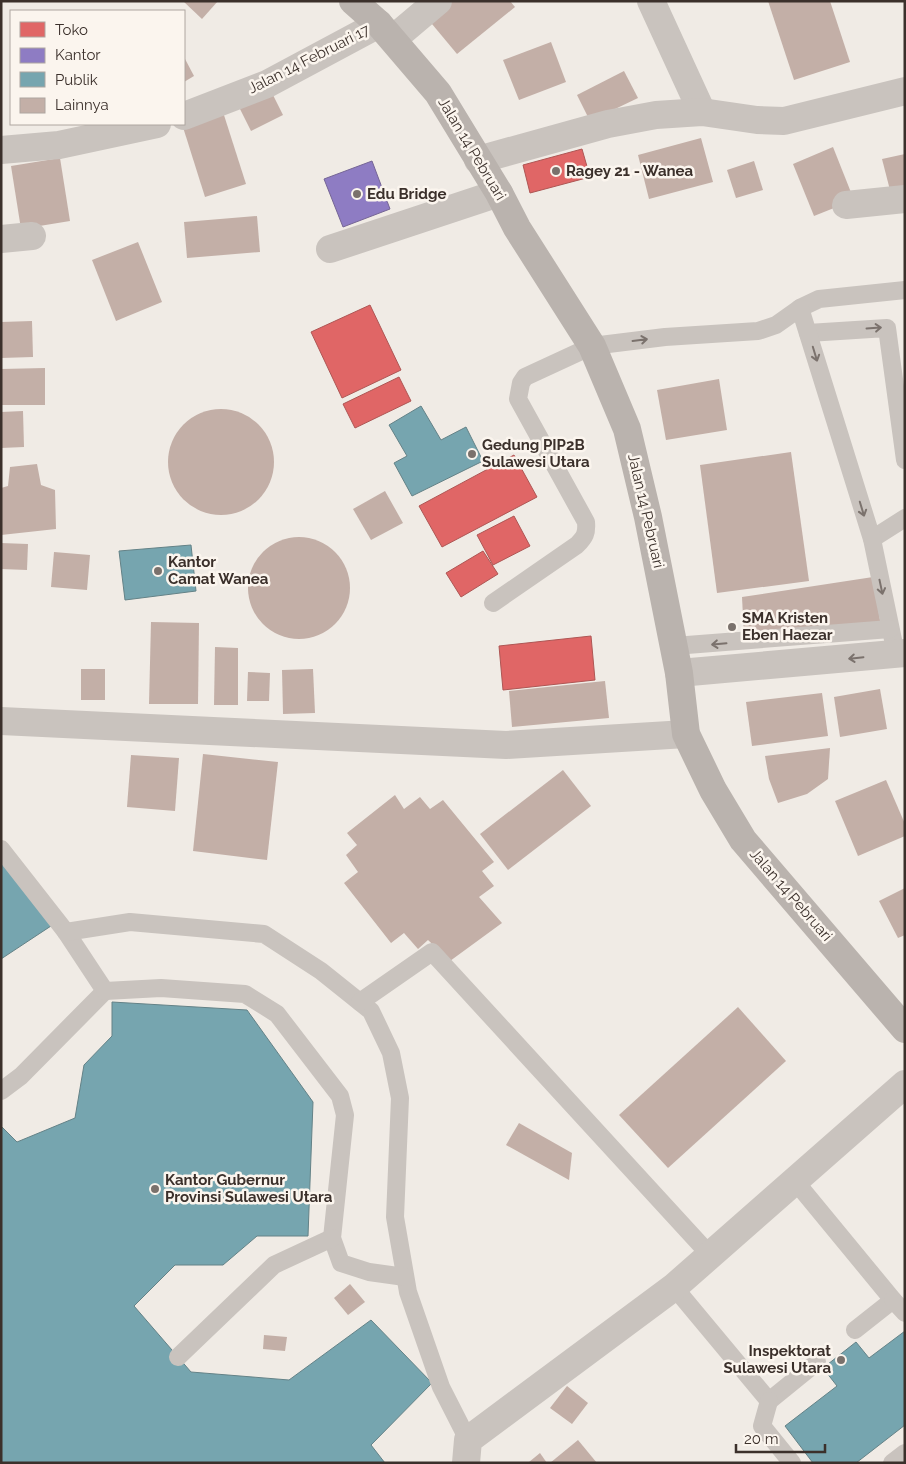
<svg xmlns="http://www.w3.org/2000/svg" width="906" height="1464" font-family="Raleway,sans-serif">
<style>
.shops{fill:#e06666;stroke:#ae5654}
.offices{fill:#8e7cc3;stroke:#756595}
.public{fill:#76a5af;stroke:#648287}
.building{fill:#c3afa7}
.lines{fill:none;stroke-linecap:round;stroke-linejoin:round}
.lane{stroke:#c9c3be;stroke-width:18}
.street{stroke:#c9c3be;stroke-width:28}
.secondary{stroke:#bab3ae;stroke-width:28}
.oneway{stroke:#7b726d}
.poi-dot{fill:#7a716c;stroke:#fbf5ee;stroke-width:2}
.labels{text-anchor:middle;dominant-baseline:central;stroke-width:5;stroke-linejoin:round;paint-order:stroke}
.street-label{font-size:15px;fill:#3b302b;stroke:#fbf5ee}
.poi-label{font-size:15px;font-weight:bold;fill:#3b302b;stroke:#fbf5ee;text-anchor:start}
</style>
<rect width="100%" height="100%" fill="#f0ebe5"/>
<g class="shops">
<polygon points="582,149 590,177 530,193 523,165"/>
<polygon points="370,305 401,370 342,398 311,332"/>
<polygon points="399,377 411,401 355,428 343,404"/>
<polygon points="514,455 537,497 442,547 419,506"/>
<polygon points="514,516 530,546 493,565 477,535"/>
<polygon points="483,551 498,574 461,597 446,573"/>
<polygon points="591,636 595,680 503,690 499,646"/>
</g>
<polygon class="offices" points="372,161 390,209 343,227 324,179"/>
<g class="public">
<polygon points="421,406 441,440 466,427 483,461 412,496 394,463 407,456 389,425"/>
<polygon points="191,545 196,591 125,600 119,551"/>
<polygon points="1,858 54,924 1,959"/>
<polygon points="112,1002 247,1010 313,1102 308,1236 257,1236 223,1265 175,1265 134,1306 191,1372 289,1380 371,1320 432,1383 371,1445 385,1463 1,1463 1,1126 17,1142 75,1118 84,1065 112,1036"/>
<polygon points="905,1331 905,1425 856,1463 813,1463 785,1426 837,1386 823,1368 856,1342 869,1358"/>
</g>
<g class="building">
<polygon points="183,1 218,1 202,19"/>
<polygon points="448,1 510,1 515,7 457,54 427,18"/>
<polygon points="768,1 830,1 850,62 794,80"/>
<polygon points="551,42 566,82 519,100 503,60"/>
<polygon points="184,57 194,76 184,82"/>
<polygon points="624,71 638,98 590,121 577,95"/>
<polygon points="271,91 283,115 251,131 239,107"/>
<polygon points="223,112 246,184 205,197 182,124"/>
<polygon points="701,138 713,182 649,199 638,155"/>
<polygon points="833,147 854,200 814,216 793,164"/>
<polygon points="905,154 905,191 891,194 882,159"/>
<polygon points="60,158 70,221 21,229 11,166"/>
<polygon points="754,161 763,190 736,198 727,170"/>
<polygon points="257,216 260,252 187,258 184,222"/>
<polygon points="138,242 162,302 116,321 92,260"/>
<polygon points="32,321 33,357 1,358 1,322"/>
<polygon points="45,368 45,405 1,405 1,369"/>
<polygon points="719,379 727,430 666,440 657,390"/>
<circle cx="221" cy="462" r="53"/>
<polygon points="23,411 24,447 1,448 1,412"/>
<polygon points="791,452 809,581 717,593 700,465"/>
<polygon points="37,464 41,485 55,490 56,529 1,535 1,488 8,486 10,467"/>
<polygon points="385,491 403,523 371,540 353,509"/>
<circle cx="299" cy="588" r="51"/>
<polygon points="1,543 28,544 27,570 1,569"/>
<polygon points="54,552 90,555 87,590 51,587"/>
<polygon points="873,577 881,626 744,636 742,597"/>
<polygon points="151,622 199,623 198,704 149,704"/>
<polygon points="215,647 238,648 238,705 214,705"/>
<rect x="81" y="669" width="24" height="31"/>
<polygon points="313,669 315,713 283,714 282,670"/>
<polygon points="248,672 270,673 269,701 247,701"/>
<polygon points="605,681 609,718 512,727 509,691"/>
<polygon points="880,689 887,729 840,737 834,697"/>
<polygon points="822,693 828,736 752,746 746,702"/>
<polygon points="830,748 828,779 807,794 778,803 769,779 765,756"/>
<polygon points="203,754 278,762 267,860 193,851"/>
<polygon points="131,755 179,758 175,811 127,807"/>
<polygon points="563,770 591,806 508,870 480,834"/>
<polygon points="886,780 905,824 905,836 858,856 835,801"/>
<polygon points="395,795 404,809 420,797 430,809 443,800 494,862 482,871 494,886 479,897 502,923 450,961 428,940 418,949 404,933 391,943 344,883 358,872 346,855 357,845 347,833"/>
<polygon points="905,888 905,935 898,938 879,901"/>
<polygon points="738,1007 786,1061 668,1168 619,1115"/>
<polygon points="519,1123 572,1153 569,1180 506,1145"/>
<polygon points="350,1284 365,1302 348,1315 334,1298"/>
<polygon points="264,1335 287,1337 285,1351 263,1349"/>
<polygon points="567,1386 588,1403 572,1424 550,1408"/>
<polygon points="578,1440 597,1463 550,1463"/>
<polygon points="540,1453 547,1463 530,1463 529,1462"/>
</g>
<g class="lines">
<g class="lane">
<polyline points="800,308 819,299 905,290"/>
<polyline points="808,333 887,328 905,460"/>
<polyline points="872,539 905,518"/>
<path d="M493,603L577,545C585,537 587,533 586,522L518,399L521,383L525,377L592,346L665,337L758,331L776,325L800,308L872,539L896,654"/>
<polyline points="674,646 890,629"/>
<polyline points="1,849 66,932 105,991 21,1076 1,1091"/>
<polyline points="66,932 130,922 264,934 321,971 371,1011 391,1053 400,1098 395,1217 408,1292 441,1387 468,1440"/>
<polyline points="105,991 161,988 245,994 277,1014 340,1096 345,1115 332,1238 341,1263 369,1272 405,1277"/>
<polyline points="360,1002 432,952 710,1255"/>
<polyline points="795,1181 893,1300 855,1330"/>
<polyline points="674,1287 769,1401 817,1362"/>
<polyline points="893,1300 905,1313"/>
<polyline points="178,1357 274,1265 332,1238"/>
<polyline points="769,1401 762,1426 792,1463"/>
<polyline points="892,1463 905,1453"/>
</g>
<g class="street">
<polyline points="651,1 702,112"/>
<polyline points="393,39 438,1"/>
<polyline points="184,116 267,84 379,24"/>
<polyline points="1,150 59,145 157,124"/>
<polyline points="478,160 608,124 656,115 702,112 757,120 784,121 905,91"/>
<polyline points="846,205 905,199"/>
<polyline points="1,239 32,236"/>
<polyline points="330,249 499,193"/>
<polyline points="679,673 905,653"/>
<polyline points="1,721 506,745 686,734"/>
<polyline points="466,1463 468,1440 674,1287 905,1084"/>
</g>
<polyline class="secondary" points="353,1 379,24 438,93 499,193 517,228 592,346 627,429 648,517 679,673 686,734 713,790 743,840 905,1029"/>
</g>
<defs><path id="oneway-shaft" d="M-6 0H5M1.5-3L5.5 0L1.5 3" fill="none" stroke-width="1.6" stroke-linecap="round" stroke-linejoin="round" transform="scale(1.25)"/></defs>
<g class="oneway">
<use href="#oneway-shaft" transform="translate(874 328) rotate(-4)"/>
<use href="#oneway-shaft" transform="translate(640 340) rotate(-7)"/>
<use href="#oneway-shaft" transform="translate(815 354) rotate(73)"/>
<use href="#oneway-shaft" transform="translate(862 509) rotate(73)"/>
<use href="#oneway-shaft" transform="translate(881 587) rotate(78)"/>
<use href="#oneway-shaft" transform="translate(719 644) rotate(175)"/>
<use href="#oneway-shaft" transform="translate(856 658) rotate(174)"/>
</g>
<g class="poi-dot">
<circle cx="556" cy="171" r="5"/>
<circle cx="357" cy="194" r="5"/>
<circle cx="472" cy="454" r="5"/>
<circle cx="158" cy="571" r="5"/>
<circle cx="732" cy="627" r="5"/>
<circle cx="155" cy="1189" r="5"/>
<circle cx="841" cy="1360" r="5"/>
</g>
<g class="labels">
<g class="street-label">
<text transform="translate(309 59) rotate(-27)">Jalan 14 Februari 17</text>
<text transform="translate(472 149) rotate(59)">Jalan 14 Pebruari</text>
<text transform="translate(646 511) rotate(77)">Jalan 14 Pebruari</text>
<text transform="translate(791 895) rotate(49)">Jalan 14 Pebruari</text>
</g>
<g class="poi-label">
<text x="566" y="171">Ragey 21 - Wanea</text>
<text x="367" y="194">Edu Bridge</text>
<text x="482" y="445">Gedung PIP2B<tspan x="482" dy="17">Sulawesi Utara</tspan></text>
<text x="168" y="562">Kantor<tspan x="168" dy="17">Camat Wanea</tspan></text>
<text x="742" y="618">SMA Kristen<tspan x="742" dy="17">Eben Haezar</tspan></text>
<text x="165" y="1180">Kantor Gubernur<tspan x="165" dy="17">Provinsi Sulawesi Utara</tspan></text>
<text x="831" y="1351" text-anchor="end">Inspektorat<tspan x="831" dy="17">Sulawesi Utara</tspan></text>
</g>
</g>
<rect width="906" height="1464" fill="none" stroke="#3b302b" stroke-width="5"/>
<rect x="10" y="10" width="175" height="115" fill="#fbf5ee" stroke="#aea6a0"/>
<rect x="20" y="22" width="25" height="15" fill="#e06666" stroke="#aea6a0"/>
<text x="55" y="35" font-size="15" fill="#3b302b">Toko</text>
<rect x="20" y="48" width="25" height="15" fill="#8e7cc3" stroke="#aea6a0"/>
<text x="55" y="60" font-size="15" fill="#3b302b">Kantor</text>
<rect x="20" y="72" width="25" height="15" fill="#76a5af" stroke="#aea6a0"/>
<text x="55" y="85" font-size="15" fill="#3b302b">Publik</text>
<rect x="20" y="98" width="25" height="15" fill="#c3afa7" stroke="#aea6a0"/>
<text x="55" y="110" font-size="15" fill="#3b302b">Lainnya</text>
<path d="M736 1444v8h89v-8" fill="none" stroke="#3b302b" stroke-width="2.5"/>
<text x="744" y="1444" font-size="15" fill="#3b302b" stroke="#fbf5ee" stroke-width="4" paint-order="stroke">20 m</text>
</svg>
